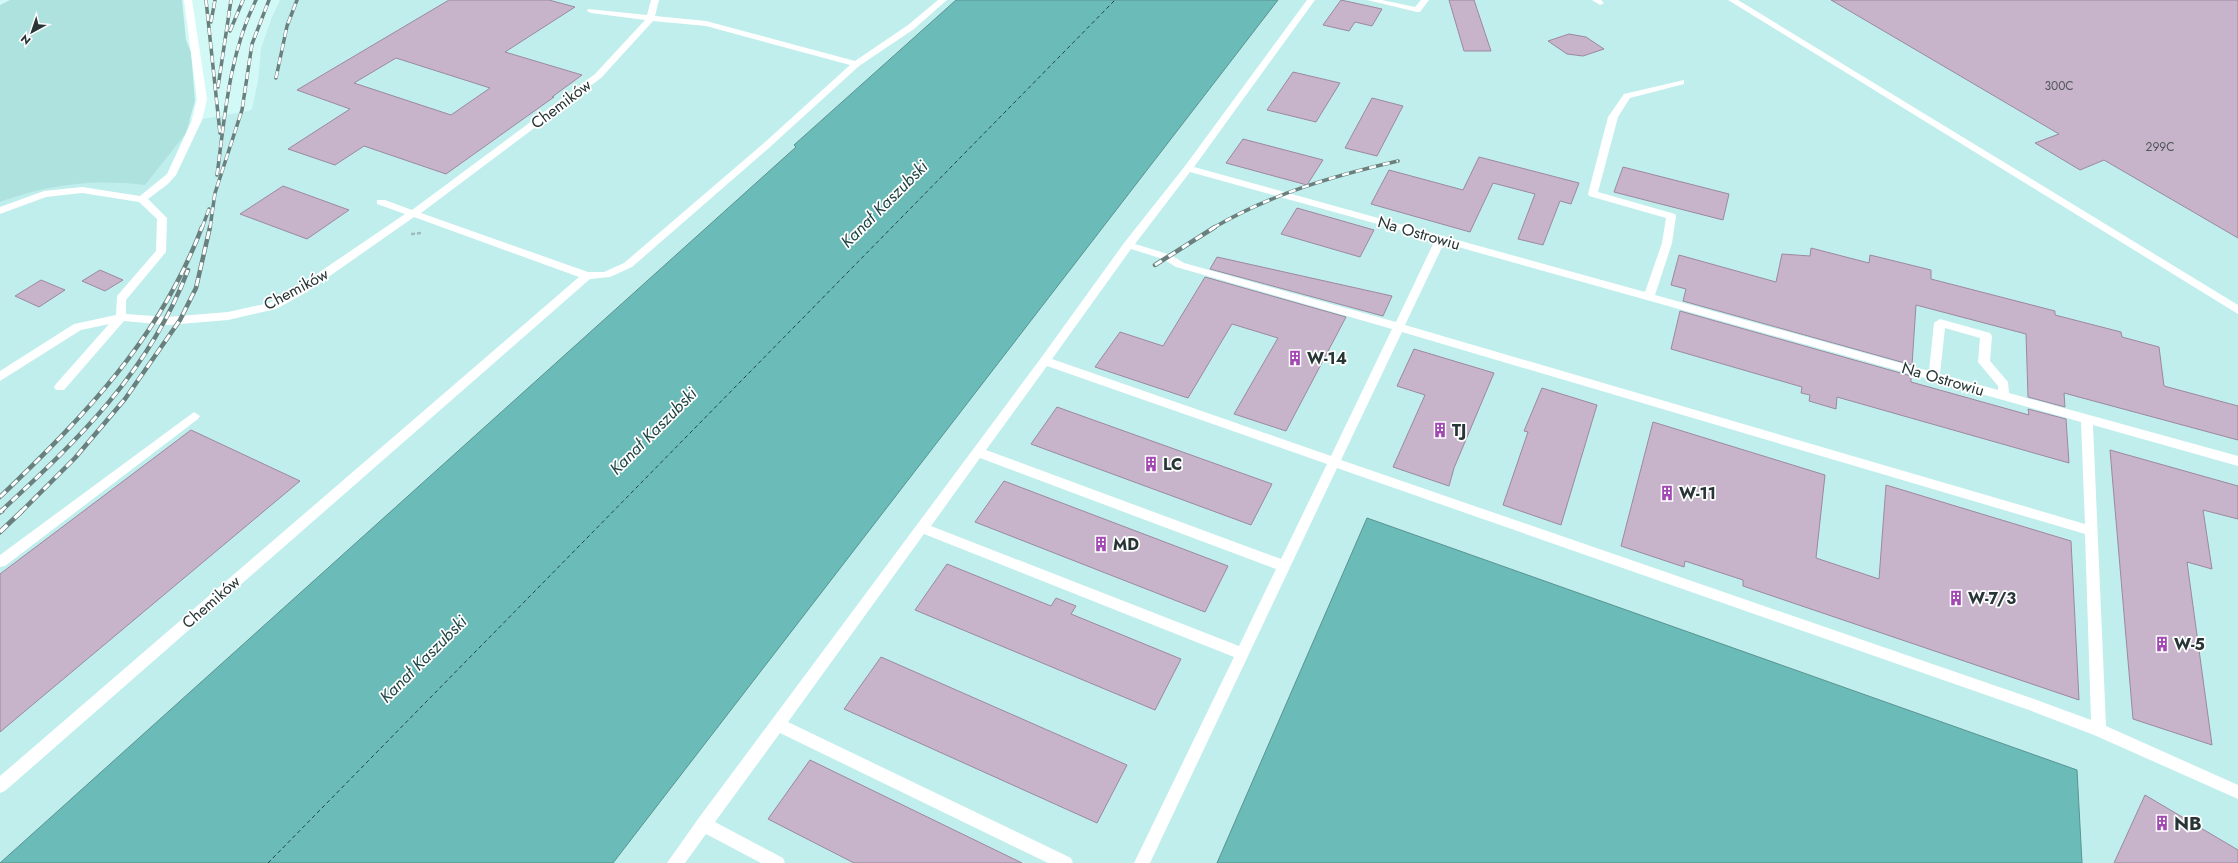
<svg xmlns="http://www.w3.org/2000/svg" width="2238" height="863" font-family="Jost,sans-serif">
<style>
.built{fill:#bfeeec}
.green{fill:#ade2df}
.water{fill:#6bbbb8;stroke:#579391}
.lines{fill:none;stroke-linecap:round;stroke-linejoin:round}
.ferry{stroke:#1f4544;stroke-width:1;stroke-dasharray:4 3;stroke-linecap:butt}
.building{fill:#c7b3ca;stroke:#9c899f;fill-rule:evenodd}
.path{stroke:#9ebdbb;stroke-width:2.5;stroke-dasharray:4 2;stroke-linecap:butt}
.lane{fill:#fff;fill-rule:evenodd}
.rail-far2-casing{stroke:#69807f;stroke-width:3.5}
.rail-far1-casing{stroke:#69807f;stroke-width:4.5}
.rail-casing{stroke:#69807f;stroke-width:5}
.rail-far2{stroke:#fff;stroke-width:2.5;stroke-dasharray:7;stroke-linecap:butt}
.rail-far1{stroke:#fff;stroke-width:3;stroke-dasharray:8;stroke-linecap:butt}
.rail{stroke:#fff;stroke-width:3.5;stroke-dasharray:10;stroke-linecap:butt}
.labels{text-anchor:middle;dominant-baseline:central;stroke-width:3.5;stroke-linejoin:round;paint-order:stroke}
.far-number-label{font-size:12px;fill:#4f555a}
.street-label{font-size:16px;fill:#273635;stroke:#fff}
.poi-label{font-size:16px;font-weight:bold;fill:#273635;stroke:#fff;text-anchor:start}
.water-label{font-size:17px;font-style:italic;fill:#1f4544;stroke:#fff}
.near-poi-label{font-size:19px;font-weight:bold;fill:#273635;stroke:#fff;text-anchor:start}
</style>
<rect width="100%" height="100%" fill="#d3f9f7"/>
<g class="built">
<polygon points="280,0 956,0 794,145 796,147 0,863 0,202 22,194 69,183 116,182 186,133 190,121 249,111 252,109 258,81 261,48 272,17"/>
<polygon points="1278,0 2238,0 2238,863 2082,863 2077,770 1367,518 1217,863 613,863"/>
</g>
<path class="green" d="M10,0H182L186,40L191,52L195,101L186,133L145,185C91,179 51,184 0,202V5Z"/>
<g class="water">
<polygon points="956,0 1278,0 613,863 0,863 796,147 794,145"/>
<polygon points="1367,518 2077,770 2082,863 1217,863"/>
</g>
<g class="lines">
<polyline class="ferry" points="268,863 1115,0"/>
</g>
<g class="building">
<path d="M449,0H549L575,7L505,52L582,75L552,97H554L446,174L364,146L335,165L288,149L350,109L297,90ZM396,58L490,88L451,115L354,83Z"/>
<polygon points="1341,0 1382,9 1372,26 1355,22 1349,31 1323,25"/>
<polygon points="1449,0 1474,0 1491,51 1464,51"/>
<polygon points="1831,0 2238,0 2238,238 2104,160 2080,170 2035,143 2059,134"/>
<polygon points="1569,34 1586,37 1604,49 1583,56 1567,54 1548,41"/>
<polygon points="1293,72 1340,83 1316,122 1267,110"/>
<polygon points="1372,98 1403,106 1377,156 1345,148"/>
<polygon points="1243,139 1323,160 1307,185 1226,163"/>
<polygon points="1479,157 1579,183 1571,204 1560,201 1543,245 1518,239 1535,194 1493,183 1470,232 1371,204 1389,170 1463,190"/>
<polygon points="1623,167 1729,194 1723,220 1614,192"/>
<polygon points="283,186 349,210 307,239 240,214"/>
<polygon points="1297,208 1374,230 1360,257 1281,234"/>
<polygon points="1811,248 1869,263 1870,255 1931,270 1931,279 2055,311 2055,315 2121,332 2122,337 2159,347 2164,386 2238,406 2238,440 2064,393 2065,407 2028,397 2026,334 1916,305 1912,365 1683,301 1686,289 1671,285 1679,255 1776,282 1782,254 1810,256"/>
<polygon points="1217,257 1392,296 1383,316 1210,269"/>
<polygon points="100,270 123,280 105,291 82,281"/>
<polygon points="1205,277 1346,317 1286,431 1234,414 1278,338 1232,324 1188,398 1095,367 1120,332 1163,346"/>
<polygon points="41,280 65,290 39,307 15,296"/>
<polygon points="1680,311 1911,376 1911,382 2029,415 2028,409 2066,419 2069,463 1837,397 1836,409 1809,401 1810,395 1801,393 1802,387 1671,349"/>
<polygon points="1414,349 1494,373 1454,468 1449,486 1393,467 1425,395 1397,386"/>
<polygon points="1542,388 1597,405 1561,525 1503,505 1528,432 1524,431"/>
<polygon points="1057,407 1272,484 1251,525 1031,444"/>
<polygon points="1653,422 1825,475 1816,558 1879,579 1886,485 2071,541 2079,700 1743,586 1743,580 1685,561 1684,567 1621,546"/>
<polygon points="191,430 300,481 0,732 0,574"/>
<polygon points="2110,450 2238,486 2238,519 2203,510 2212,569 2187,562 2212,745 2133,719"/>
<polygon points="1004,481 1228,566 1205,612 975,522"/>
<polygon points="947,564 1051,606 1056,598 1076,606 1071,614 1181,659 1155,710 915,610"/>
<polygon points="881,657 1127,765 1097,823 844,709"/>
<polygon points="810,760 1022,863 854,863 768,819"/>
<polygon points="2145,795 2238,850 2238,863 2114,863"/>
</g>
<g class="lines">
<polyline class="path" points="411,234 422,233"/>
<g class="lane">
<path d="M184,0H192L207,99L202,120L176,175L168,184L148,199L167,218L166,252L126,300V314L167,317L228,312L269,303L299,286L405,214L377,204V200H385L412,210L595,74L645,20L591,13L587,11L588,9L647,15L651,0H659L655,16L706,21L855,61L908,25L938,0H947L914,29L859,66L770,147L632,267L610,277L590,279L5,791L0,793V776L579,277L414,217L307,292L276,309L228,320L167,325L124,321L64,390H56L54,387L56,384L109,324L81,330L0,381V371L74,324L116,315L117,296L156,251L157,219L139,202L82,193L46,197L0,214V207L44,191L82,187L140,196L167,174L192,120L197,99ZM653,21L706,26L850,65L764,143L624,263L604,272H588L421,213L601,78Z"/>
<path d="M1307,0H1315L1194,167L1645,292L1662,243L1666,218L1589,196L1588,194L1608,117L1624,94L1684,80V84L1630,98L1618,117L1598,192L1675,214L1676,216L1672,243L1655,295L1929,371L1934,323L1940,319L1990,333L1992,336L1990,361L2008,382L2009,393L2238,456V466L2093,425L2106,726L2238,785V799L2094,735L2029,710L1337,468L1150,863H1134L1234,657L924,534L788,722L1071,858L1073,863H1048L780,733L715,822L783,858L785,863H761L706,834L685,863H667L698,819L1041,358L1124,243L1185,166ZM1190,172L1435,240L1396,322L1184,263L1171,255L1135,244ZM1444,243L2081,422L2085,524L1405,325ZM1131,249L1163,259L1176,267L1392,329L1331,456L1052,359ZM1945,328L1980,338L1978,362L1998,386V390L1940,374ZM1402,332L2085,534L2091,720L2031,698L1341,460ZM1047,366L1327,464L1281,559L986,450ZM980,458L1276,569L1239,646L931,526Z"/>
<polygon points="1367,0 1382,0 1415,7 1421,0 1429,0 1420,12 1417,12"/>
<polygon points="1592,0 1601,0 1604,3 1600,5"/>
<polygon points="1728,0 1738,0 2238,305 2238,314"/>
<polygon points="194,412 200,416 198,419 5,566 0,567 0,555"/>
</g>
<g class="rail-far2-casing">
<g id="rail-far2">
<polyline points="206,0 220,133"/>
<polyline points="211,22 215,0"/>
<polyline points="230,31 243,0"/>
<polyline points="276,78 287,26 297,0"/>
<polyline points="218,87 231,0"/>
<path d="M217,175C225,116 229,54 256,0"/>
<polyline points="202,228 209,209"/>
<polyline points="210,228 215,193 242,110 252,44 269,0"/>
<path d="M1213,228C1271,194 1333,176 1398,161"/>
</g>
</g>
<g class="rail-far1-casing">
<g id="rail-far1">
<polyline points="1155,265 1215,227"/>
<path d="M0,497C85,415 159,340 202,227"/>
<path d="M0,512C79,439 149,372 188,270"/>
<polyline points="21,512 75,458 125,399 180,320 196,288 210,227"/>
</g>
</g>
<g class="rail-casing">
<g id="rail">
<polyline points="0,512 2,511"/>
<polyline points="0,532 22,511"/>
</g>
</g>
<use href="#rail-far2" class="rail-far2"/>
<use href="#rail-far1" class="rail-far1"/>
<use href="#rail" class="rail"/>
</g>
<defs>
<g id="building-bare" transform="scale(1.2)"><path d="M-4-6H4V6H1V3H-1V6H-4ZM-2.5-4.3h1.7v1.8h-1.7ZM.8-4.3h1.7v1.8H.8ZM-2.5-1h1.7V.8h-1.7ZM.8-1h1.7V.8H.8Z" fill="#a248b3" stroke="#fff" stroke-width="2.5" paint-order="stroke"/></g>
</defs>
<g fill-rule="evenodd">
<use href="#building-bare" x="1295" y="358"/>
<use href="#building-bare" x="1440" y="430"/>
<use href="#building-bare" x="1151" y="464"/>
<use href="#building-bare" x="1667" y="493"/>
<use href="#building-bare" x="1101" y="544"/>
<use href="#building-bare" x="1956" y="598"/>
<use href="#building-bare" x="2162" y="644"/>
<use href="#building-bare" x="2162" y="823"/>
</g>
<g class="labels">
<g class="far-number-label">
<text x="2059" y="86">300C</text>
<text x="2160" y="147">299C</text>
</g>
<g class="street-label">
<text transform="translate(561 104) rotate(-37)">Chemików</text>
<text transform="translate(1419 233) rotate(16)">Na Ostrowiu</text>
<text transform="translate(296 289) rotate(-28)">Chemików</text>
<text transform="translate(1943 379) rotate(16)">Na Ostrowiu</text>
<text transform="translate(211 602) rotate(-41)">Chemików</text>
</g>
<g class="poi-label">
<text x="1307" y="358">W-14</text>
<text x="1452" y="430">TJ</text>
<text x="1163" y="464">LC</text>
<text x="1679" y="493">W-11</text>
<text x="1113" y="544">MD</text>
<text x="1968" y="598">W-7/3</text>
<text x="2174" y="644">W-5</text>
</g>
<g class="water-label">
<text transform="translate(884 204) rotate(-45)">Kanał Kaszubski</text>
<text transform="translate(653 431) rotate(-45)">Kanał Kaszubski</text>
<text transform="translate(423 659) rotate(-45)">Kanał Kaszubski</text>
</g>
<g class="near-poi-label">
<text x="2174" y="823">NB</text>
</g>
</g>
<g transform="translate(32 32) rotate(220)" stroke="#ffffff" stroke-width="3" paint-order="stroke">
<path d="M0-3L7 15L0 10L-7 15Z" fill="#273635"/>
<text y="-6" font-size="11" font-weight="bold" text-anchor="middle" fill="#273635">N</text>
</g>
</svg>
